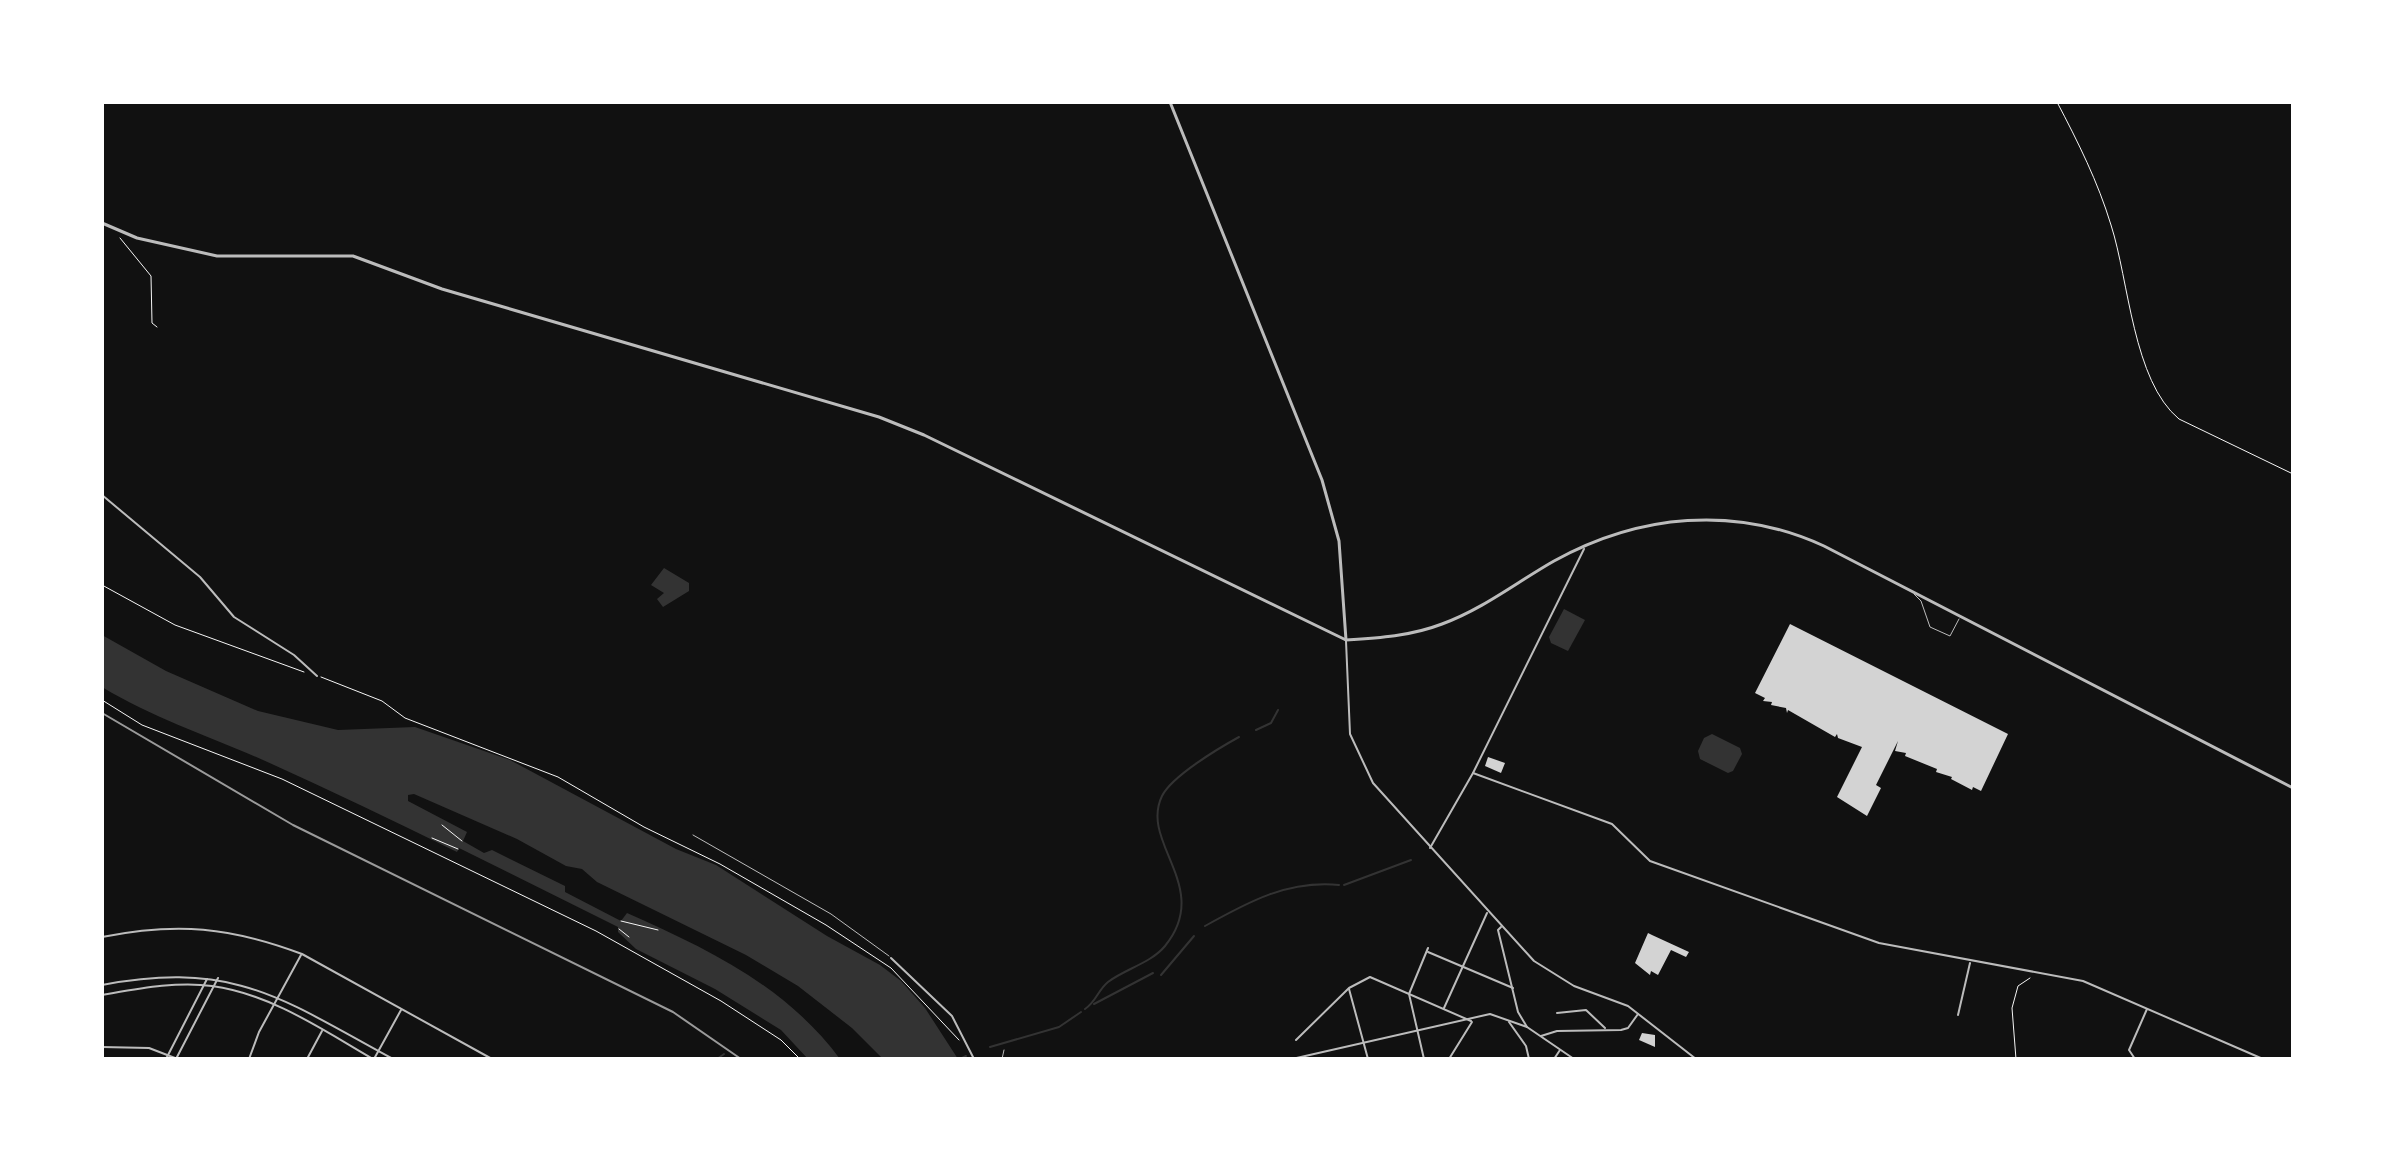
<svg xmlns="http://www.w3.org/2000/svg" width="2395" height="1161" font-family="'Source Sans 3',sans-serif">
<style>
.water{fill:#333}
.lines{fill:none;stroke-linecap:round;stroke-linejoin:round}
.stream{stroke:#333;stroke-width:2}
.building{fill:#d3d3d3}
.path{stroke:#f5f5f5;stroke-width:1}
.service{stroke:#bcbcbc;stroke-width:1}
.minor{stroke:#bcbcbc;stroke-width:2}
.tertiary{stroke:#bcbcbc;stroke-width:3}
.rail{stroke:#9a9a9a;stroke-width:2}
</style>
<rect width="100%" height="100%" fill="#111"/>
<g class="water">
<polygon points="664,568 689,583 689,591 663,607 657,599 664,593 651,585"/>
<polygon points="1564,609 1585,620 1568,651 1551,643 1549,637"/>
<path d="M102,635L166,671L258,711L338,730L415,727L510,760L676,849L716,865L827,936L880,965L901,981L925,1008L958,1059H883L852,1028L798,986L746,955L597,882L582,869L566,866L517,839L414,794L408,795V801L467,832L463,841L484,853L492,850L565,886V892L621,921L627,913C708,949 786,986 840,1059H808L781,1030L715,989L636,949L618,932V927L459,848L457,852C392,820 328,789 263,760C209,736 153,718 102,687Z"/>
<polygon points="1712,734 1740,748 1742,754 1733,771 1728,773 1700,759 1698,751 1704,738"/>
</g>
<g class="lines">
<g class="stream">
<polyline points="1256,730 1271,723 1278,710"/>
<polyline points="1344,885 1411,860"/>
<path d="M1205,926C1248,902 1288,880 1339,885"/>
<polyline points="1161,975 1194,936"/>
<polyline points="1094,1004 1153,973"/>
<path d="M1085,1009C1096,1002 1098,990 1108,982C1125,969 1151,963 1165,946C1213,887 1139,843 1162,796C1172,776 1219,748 1239,737"/>
<polyline points="990,1047 1059,1027 1081,1012"/>
<polyline points="717,1059 724,1054"/>
<polyline points="960,1059 966,1056"/>
</g>
</g>
<g class="building">
<polygon points="1790,624 2008,734 1981,791 1973,787 1972,790 1951,779 1952,777 1936,772 1937,769 1905,756 1906,753 1895,751 1898,741 1876,785 1881,788 1867,816 1837,797 1862,747 1838,738 1837,734 1835,737 1788,710 1787,713 1786,708 1771,705 1772,702 1763,701 1765,698 1755,693"/>
<polygon points="1488,757 1505,763 1501,773 1485,766"/>
<polygon points="1648,933 1652,935 1689,952 1686,957 1671,950 1658,975 1651,971 1650,975 1635,963"/>
<polygon points="1642,1033 1655,1035 1655,1047 1639,1040"/>
</g>
<g class="lines">
<g class="path">
<path d="M2057,102C2078,142 2098,182 2111,225C2129,281 2133,381 2179,419L2293,474"/>
<polyline points="120,238 151,276 152,323 157,327"/>
<polyline points="102,585 175,625 304,672"/>
<polyline points="321,677 382,701 405,718 558,777 644,827 720,864 826,925 891,968 959,1040"/>
<polyline points="102,700 142,725 282,779 596,931 721,1001 781,1040 800,1059"/>
<polyline points="442,825 462,841"/>
<polyline points="432,838 458,849"/>
<polyline points="621,921 658,930"/>
<polyline points="619,929 629,937"/>
<polyline points="2016,1059 2012,1008 2018,986 2030,978"/>
</g>
<g class="service">
<polyline points="1914,594 1921,601 1930,627 1950,636 1959,619"/>
<polyline points="693,835 831,914 889,956"/>
<polyline points="1002,1059 1004,1050"/>
</g>
<g class="minor">
<polyline points="102,495 200,577 234,617 294,655 317,676"/>
<polyline points="1346,641 1350,734 1373,783 1534,961 1574,986 1628,1006 1696,1059"/>
<polyline points="1473,773 1612,824 1650,861 1879,943 2083,981 2263,1059"/>
<polyline points="1430,848 1473,773 1584,549"/>
<polyline points="1501,927 1498,930 1518,1012 1527,1027 1574,1059"/>
<path d="M102,937C177,922 230,927 302,954L492,1059"/>
<polyline points="1428,952 1513,988"/>
<polyline points="891,958 952,1016 974,1059"/>
<path d="M102,985C235,960 282,999 393,1059"/>
<polyline points="1349,989 1368,1059"/>
<path d="M102,995C137,989 176,981 212,986C271,994 323,1030 373,1059"/>
<polyline points="1444,1008 1487,913"/>
<polyline points="1557,1013 1586,1010 1605,1028"/>
<polyline points="1958,1015 1970,963"/>
<polyline points="1509,1022 1526,1046 1529,1059"/>
<polyline points="1541,1036 1557,1031 1621,1030 1628,1028 1638,1014"/>
<polyline points="1296,1040 1349,988 1370,977 1471,1021"/>
<polyline points="102,1047 149,1048 175,1058"/>
<polyline points="166,1059 207,979"/>
<polyline points="176,1059 218,978"/>
<polyline points="249,1059 259,1032 301,955"/>
<polyline points="307,1059 322,1031"/>
<polyline points="374,1059 401,1010"/>
<polyline points="1292,1059 1490,1014 1527,1027"/>
<polyline points="1424,1059 1409,994 1428,948"/>
<polyline points="1449,1059 1472,1022"/>
<polyline points="1554,1059 1560,1050"/>
<polyline points="2135,1059 2129,1050 2147,1009"/>
</g>
<g class="tertiary">
<polyline points="1170,102 1322,480 1339,541 1346,640"/>
<path d="M102,223L137,238L217,256H353L442,289L879,417L924,435L1346,640C1379,638 1411,636 1442,624C1483,609 1517,582 1554,561C1639,514 1735,505 1824,546L2293,788"/>
</g>
<polyline class="rail" points="102,713 293,825 673,1012 741,1059"/>
</g>
<rect width="2395" height="1161" fill="none" stroke="#ffffff" stroke-width="208"/>
</svg>
